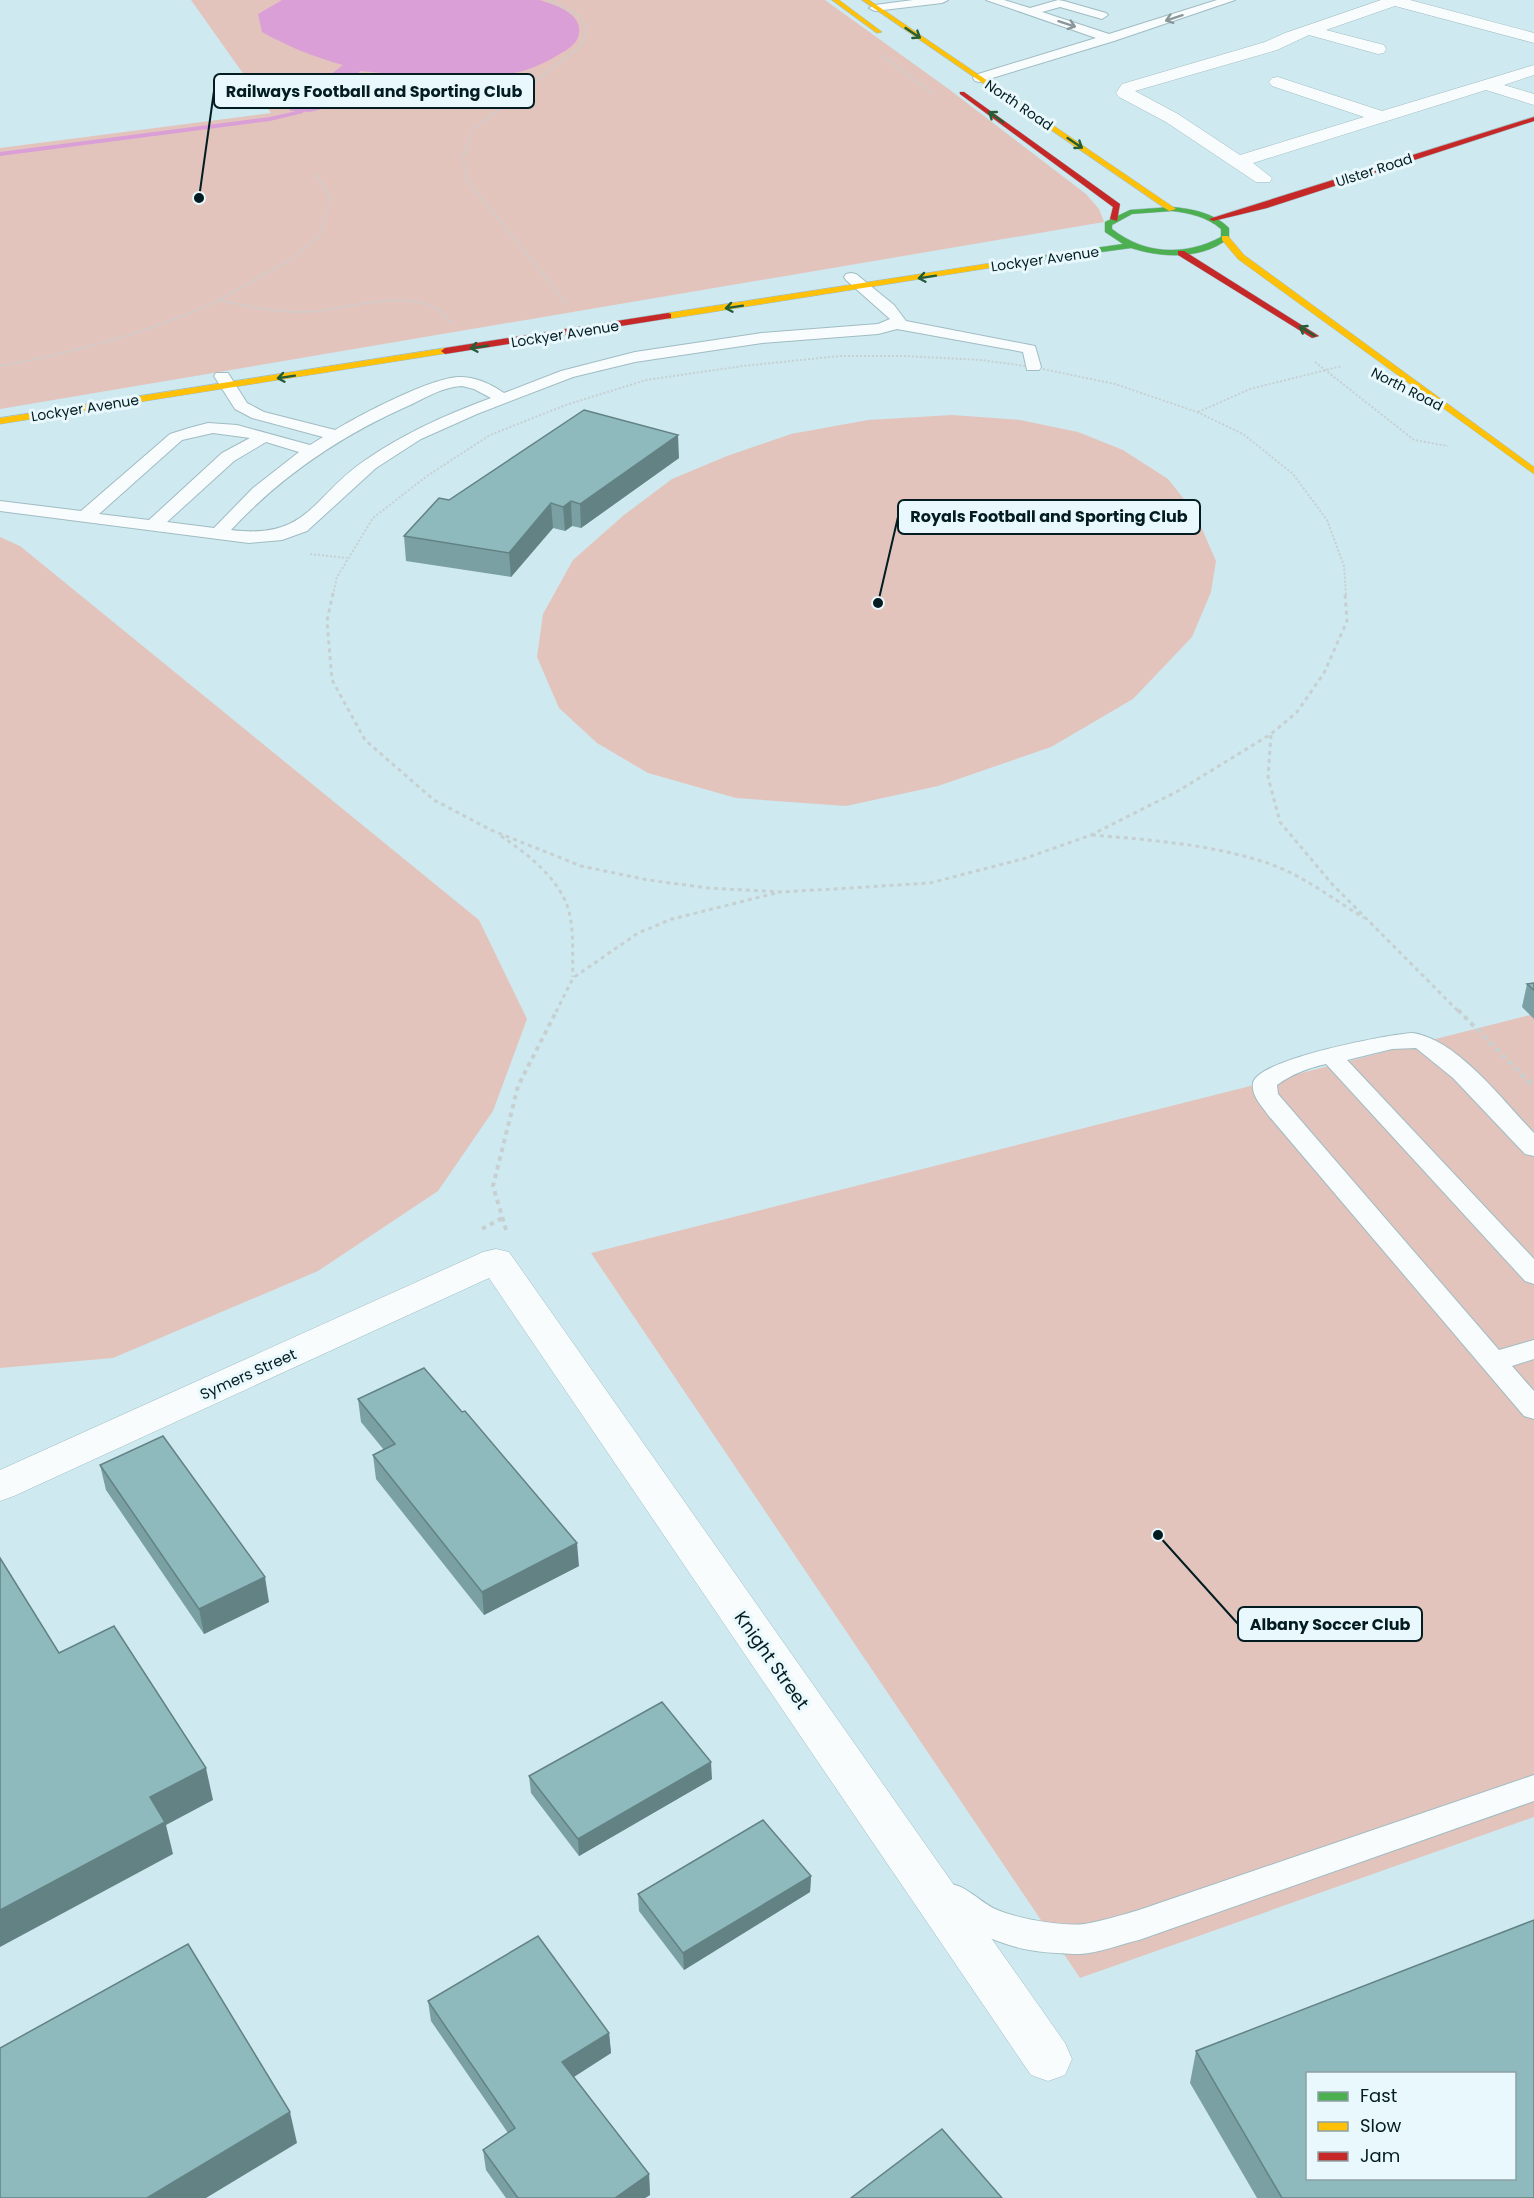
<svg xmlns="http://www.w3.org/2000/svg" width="1534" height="2198" font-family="Poppins,sans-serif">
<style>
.green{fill:#e3c4bc}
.water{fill:#db9fd8}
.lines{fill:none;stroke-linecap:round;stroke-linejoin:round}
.stream{fill:#db9fd8;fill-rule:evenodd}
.lane-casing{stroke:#a0bcc3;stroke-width:2}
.street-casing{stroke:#a0bcc3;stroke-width:1}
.fast-casing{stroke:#a0bcc3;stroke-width:1}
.slow-casing{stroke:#a0bcc3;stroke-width:1}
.jam-casing{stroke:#a0bcc3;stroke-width:1}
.path-far2{stroke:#c7d0d1;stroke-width:2;stroke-dasharray:2 2;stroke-linecap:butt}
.path-far1{stroke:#c7d0d1;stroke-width:3;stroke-dasharray:4 4;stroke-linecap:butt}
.path{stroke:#c7d0d1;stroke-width:4;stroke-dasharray:4.5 4.5;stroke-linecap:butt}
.lane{fill:#f8fcfd;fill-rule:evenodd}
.street{fill:#f8fcfd;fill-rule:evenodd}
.fast{fill:#4caf50;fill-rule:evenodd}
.slow{fill:#ffc107;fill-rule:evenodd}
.jam{fill:#c62828;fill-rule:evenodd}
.wall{fill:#7aa0a3}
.shaded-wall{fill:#638284}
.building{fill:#8ebabd;stroke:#638284;stroke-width:1.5;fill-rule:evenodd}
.oneway{stroke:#89979a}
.oneway2{stroke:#235e36}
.labels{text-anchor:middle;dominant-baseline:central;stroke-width:6;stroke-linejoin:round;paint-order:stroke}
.far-street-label{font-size:14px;fill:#021c21;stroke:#e8f8fc}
.street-label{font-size:15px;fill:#021c21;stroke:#e8f8fc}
.near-street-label{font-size:18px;fill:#021c21;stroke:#e8f8fc}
.leader{fill:none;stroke:#021c21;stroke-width:2}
.callout-dot{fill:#021c21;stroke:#e8f8fc;stroke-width:2}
.callout{fill:#e8f8fc;stroke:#021c21;stroke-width:2}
.callout-label{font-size:16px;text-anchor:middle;font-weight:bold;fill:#021c21}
</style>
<rect width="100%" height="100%" fill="#cee9f0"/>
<g class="green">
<polygon points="191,0 825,0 950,90 1086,194 1099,209 1104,222 0,409 0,148 271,113"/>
<polygon points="952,415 1020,420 1078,432 1123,450 1168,479 1195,513 1216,561 1211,592 1192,637 1133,699 1051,747 938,786 846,806 736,798 648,773 597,743 559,708 537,657 543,614 573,560 624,515 672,479 727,456 791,434 868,420"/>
<polygon points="0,537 20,546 479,920 527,1019 493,1111 438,1191 318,1271 113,1358 0,1368"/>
<polygon points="1534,1014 1534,1817 1080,1978 591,1253"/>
</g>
<path class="water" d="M282,0H540C555,5 582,13 579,33C578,44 567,50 558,55C500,92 424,76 360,71L346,87L350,102L310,112L291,111L278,98L289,84L330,75L343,65C314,57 289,47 262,32L258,14Z"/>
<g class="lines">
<polygon class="stream" points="301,110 303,111 303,113 270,121 0,156 0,152 270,117"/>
<g class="lane-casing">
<g id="lane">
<polygon points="913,0 948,0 942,3 875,11 869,8 875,5"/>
<polygon points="986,0 1004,0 1030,8 1058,0 1064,1 1106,13 1108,15 1102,19 1060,7 1042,12 1109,34 1217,0 1235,0 1114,41 979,82 975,81 973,78 975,75 1096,38"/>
<path d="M851,273L856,274L894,305L906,321L1035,346L1041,367L1039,370H1027L1023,352L897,329L878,334L762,343L635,362L573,377L477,414L421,439L376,468L307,531L282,540L249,543L0,511V501L81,511L170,434L189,428L208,423L237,425L310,445L323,437L252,418L235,409L214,376L216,373H228L247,403L264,412L335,430C362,414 432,377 460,377C476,377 491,384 504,393L561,371L635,352L762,333L878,324L890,319L846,280L844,277L846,274ZM462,386L474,389L491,398C447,414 405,433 367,459C312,495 310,540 231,530C282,475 342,435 410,405C427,397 443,387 462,386ZM213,433L250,438L222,453L149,520L99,514L182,440ZM266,442L299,452L253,488L214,528L167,522L234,461Z"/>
<path d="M1413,1033C1458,1040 1503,1101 1534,1133V1156L1525,1154L1453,1078L1416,1048L1392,1049L1347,1060L1534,1259V1284L1525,1281L1326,1064C1308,1068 1292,1074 1277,1085L1278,1094L1499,1350L1534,1340V1359L1512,1366L1534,1391V1419L1524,1416L1268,1115C1262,1106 1251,1096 1253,1083C1258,1059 1389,1034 1413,1033Z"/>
<path d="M1534,1775V1801L1139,1940C1121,1944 1099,1953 1080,1954C1063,1954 1032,1952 1016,1947C991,1940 942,1920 930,1896L935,1886C959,1877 973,1897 993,1908C1013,1918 1062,1927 1084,1924C1103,1921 1121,1915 1139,1910Z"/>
</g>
</g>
<g class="street-casing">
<g id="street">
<polygon points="1381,0 1410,0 1534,33 1534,43 1395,6 1326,30 1384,45 1386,49 1384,53 1378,54 1309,35 1277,50 1135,91 1178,114 1240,155 1364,117 1272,86 1269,82 1272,78 1278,77 1382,111 1534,65 1534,75 1504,85 1534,94 1534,105 1486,90 1253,163 1272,178 1270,182 1256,182 1166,122 1119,97 1116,93 1122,84 1265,42 1285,33"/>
<polygon points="496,1249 509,1252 1065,2043 1072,2059 1065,2075 1048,2081 1031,2075 489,1278 14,1496 0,1501 0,1470 483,1252"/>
</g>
</g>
<g class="fast-casing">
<path id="fast" d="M1172,207C1193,209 1214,213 1229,228V238C1202,260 1162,258 1131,248L1005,265L1001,263L1005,261L1123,244L1105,232V222L1130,210ZM1172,211C1190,213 1207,217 1221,229V237C1185,256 1145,255 1112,229V225L1132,214Z"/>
</g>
<g class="slow-casing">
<g id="slow">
<polygon points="832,0 839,0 882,32 877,33"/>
<polygon points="862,0 869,0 1176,209 1169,211"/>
<polygon points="1222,236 1228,236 1244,255 1534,467 1534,474 1238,259 1222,240"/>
<polygon points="1005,261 1008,261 1008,265 668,319 664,316 668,313"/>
<polygon points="445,348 449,351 448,353 0,424 0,418"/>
</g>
</g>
<g class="jam-casing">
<g id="jam">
<polygon points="960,92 964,92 1120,204 1117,221 1110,219 1113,207 960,94"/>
<polygon points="1534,117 1534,121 1267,208 1213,221 1209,219"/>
<polygon points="1178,251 1184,251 1319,336 1312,338 1178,255"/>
<polygon points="668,313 671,314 671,318 445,354 441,351 445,348"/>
</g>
</g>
<g class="path-far2">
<polyline points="549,0 578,15 587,27 582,45 472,130 463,158 467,180 567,304"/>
<polyline points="882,56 934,94"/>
<path d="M316,175L331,198L320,235L292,259L219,300C246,306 274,312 302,312C341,312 403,287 439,310C443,313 448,319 452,323"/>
<polyline points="1315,362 1414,440 1448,446"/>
<path d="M0,366C76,352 149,333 219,300"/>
<polyline points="1198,412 1250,389 1342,366"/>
<polyline points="310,554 347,558"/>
<polyline points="333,595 337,577 373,518 427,476 490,435 566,405 646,380 743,366 840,356 904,356 981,360 1033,367 1115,384 1197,412 1243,434 1293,474 1327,520 1344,566 1346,595"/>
</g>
<g class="path-far1">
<polyline points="333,593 327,621 332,680 365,740 434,800 491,830 581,866 648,880 708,888 783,892 930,883 1026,858 1091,835 1178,791 1271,734 1297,712 1324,673 1347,621 1345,593"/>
<polyline points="1271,735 1268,777 1280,822 1332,884 1459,1012"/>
<path d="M1092,835C1150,840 1209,844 1264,862C1300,873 1333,899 1364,918"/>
<path d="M501,836C529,855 563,881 570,916C574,935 572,957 573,977"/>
<polyline points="556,1012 573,978 638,933 672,919 776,893"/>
</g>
<g class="path">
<polyline points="1458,1010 1534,1087"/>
<polyline points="482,1229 502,1218"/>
<polyline points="506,1230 493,1186 518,1086 557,1010"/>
</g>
<use href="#lane" class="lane"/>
<use href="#street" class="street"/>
<use href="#fast" class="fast"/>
<use href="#slow" class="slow"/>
<use href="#jam" class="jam"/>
</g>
<g class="wall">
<polygon points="679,458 581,528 572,526 565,531 553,528 511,577 406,561 404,536 449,500"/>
<polygon points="1534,983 1534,1019 1522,1007 1527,984"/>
<polygon points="358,1399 579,1566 484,1615 376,1479 373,1455 384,1450 361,1422"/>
<polygon points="100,1465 269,1602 204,1634 106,1490"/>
<polygon points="529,1776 712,1779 579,1856 531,1793"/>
<polygon points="811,1876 810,1892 684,1970 639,1911 638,1894"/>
<polygon points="428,2001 609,2033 611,2053 574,2077 649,2174 650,2195 645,2198 506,2198 486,2170 483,2150 508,2133 431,2021"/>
<polygon points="1196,2051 1534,2198 1257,2198 1190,2083"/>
</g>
<g class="shaded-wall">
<polygon points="678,435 679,458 581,528 580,504"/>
<polygon points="571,501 572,526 565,531 563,507"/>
<polygon points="551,503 553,528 511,577 509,553"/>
<polygon points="577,1543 579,1566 484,1615 482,1592"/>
<polygon points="265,1577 269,1602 204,1634 199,1609"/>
<polygon points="711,1762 712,1779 579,1856 578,1839"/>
<polygon points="206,1768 213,1800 166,1825 173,1854 0,1947 0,1910 150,1797"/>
<polygon points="811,1876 810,1892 684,1970 683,1953"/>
<polygon points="609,2033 611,2053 564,2083 562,2062"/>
<polygon points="290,2112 297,2143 206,2198 147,2198"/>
<polygon points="649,2174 650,2195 645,2198 615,2198"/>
</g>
<g class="building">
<polygon points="584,410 678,435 580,504 571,501 563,507 551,503 509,553 404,536 439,498 449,500"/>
<polygon points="1534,983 1534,990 1527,984"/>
<polygon points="424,1368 462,1412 465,1411 577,1543 482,1592 373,1455 395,1444 358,1399"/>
<polygon points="163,1436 265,1577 199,1609 100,1465"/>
<polygon points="0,1558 59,1653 114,1626 206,1768 150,1797 165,1822 0,1910"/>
<polygon points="662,1702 711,1762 578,1839 529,1776"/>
<polygon points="763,1820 811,1876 683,1953 638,1894"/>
<path d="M1534,1920V2198H1282L1196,2051ZM1308,2073H1515V2178H1308Z"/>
<polygon points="538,1936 609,2033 562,2062 649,2174 615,2198 518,2198 483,2150 515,2128 428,2001"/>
<polygon points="188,1944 290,2112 147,2198 0,2198 0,2048"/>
<polygon points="942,2129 1002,2198 851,2198"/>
</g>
<defs><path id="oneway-shaft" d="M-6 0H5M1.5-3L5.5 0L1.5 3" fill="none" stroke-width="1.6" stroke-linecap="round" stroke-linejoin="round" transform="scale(1.5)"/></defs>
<g class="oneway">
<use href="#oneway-shaft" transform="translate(1174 18) rotate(162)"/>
<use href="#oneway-shaft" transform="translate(1067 24) rotate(18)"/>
</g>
<g class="oneway2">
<use href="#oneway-shaft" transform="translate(913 33) rotate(34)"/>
<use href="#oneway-shaft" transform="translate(996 117) rotate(-144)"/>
<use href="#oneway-shaft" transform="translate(1075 143) rotate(34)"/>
<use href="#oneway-shaft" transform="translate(927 277) rotate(171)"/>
<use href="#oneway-shaft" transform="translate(734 307) rotate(171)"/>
<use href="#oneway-shaft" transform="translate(1307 331) rotate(-148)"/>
<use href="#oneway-shaft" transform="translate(479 347) rotate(171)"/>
<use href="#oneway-shaft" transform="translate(286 377) rotate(171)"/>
</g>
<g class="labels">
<g class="far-street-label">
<text transform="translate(1019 105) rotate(34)">North Road</text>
<text transform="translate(1374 170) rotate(-18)">Ulster Road</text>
<text transform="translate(1045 259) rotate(-8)">Lockyer Avenue</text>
<text transform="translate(565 334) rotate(-9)">Lockyer Avenue</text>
<text transform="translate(1407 389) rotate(27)">North Road</text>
<text transform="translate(85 408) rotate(-9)">Lockyer Avenue</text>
</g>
<g class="street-label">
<text transform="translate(248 1374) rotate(-24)">Symers Street</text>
</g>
<g class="near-street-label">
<text transform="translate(772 1660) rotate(55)">Knight Street</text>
</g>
</g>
<path class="leader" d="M199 198L214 91M878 603L898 517M1158 1535L1238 1624"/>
<g class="callout-dot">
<circle cx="199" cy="198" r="6"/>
<circle cx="878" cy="603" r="6"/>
<circle cx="1158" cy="1535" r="6"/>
</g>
<g class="callout">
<rect x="214" y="74" width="320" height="34" rx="6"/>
<rect x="898" y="500" width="302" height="34" rx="6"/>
<rect x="1238" y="1607" width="184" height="34" rx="6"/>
</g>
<g class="callout-label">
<text x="374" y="97">Railways Football and Sporting Club</text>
<text x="1049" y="522">Royals Football and Sporting Club</text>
<text x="1330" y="1630">Albany Soccer Club</text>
</g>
<rect x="1306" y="2072" width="210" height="108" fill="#e8f8fc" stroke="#8ca0a4" stroke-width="1.5"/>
<rect x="1318" y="2092" width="30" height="9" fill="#4caf50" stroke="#8ca0a4" stroke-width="1.5"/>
<text x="1360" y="2102" font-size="18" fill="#021c21">Fast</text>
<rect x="1318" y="2122" width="30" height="9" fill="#ffc107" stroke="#8ca0a4" stroke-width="1.5"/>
<text x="1360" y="2132" font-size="18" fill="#021c21">Slow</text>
<rect x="1318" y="2152" width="30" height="9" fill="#c62828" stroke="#8ca0a4" stroke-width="1.5"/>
<text x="1360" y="2162" font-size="18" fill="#021c21">Jam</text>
</svg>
